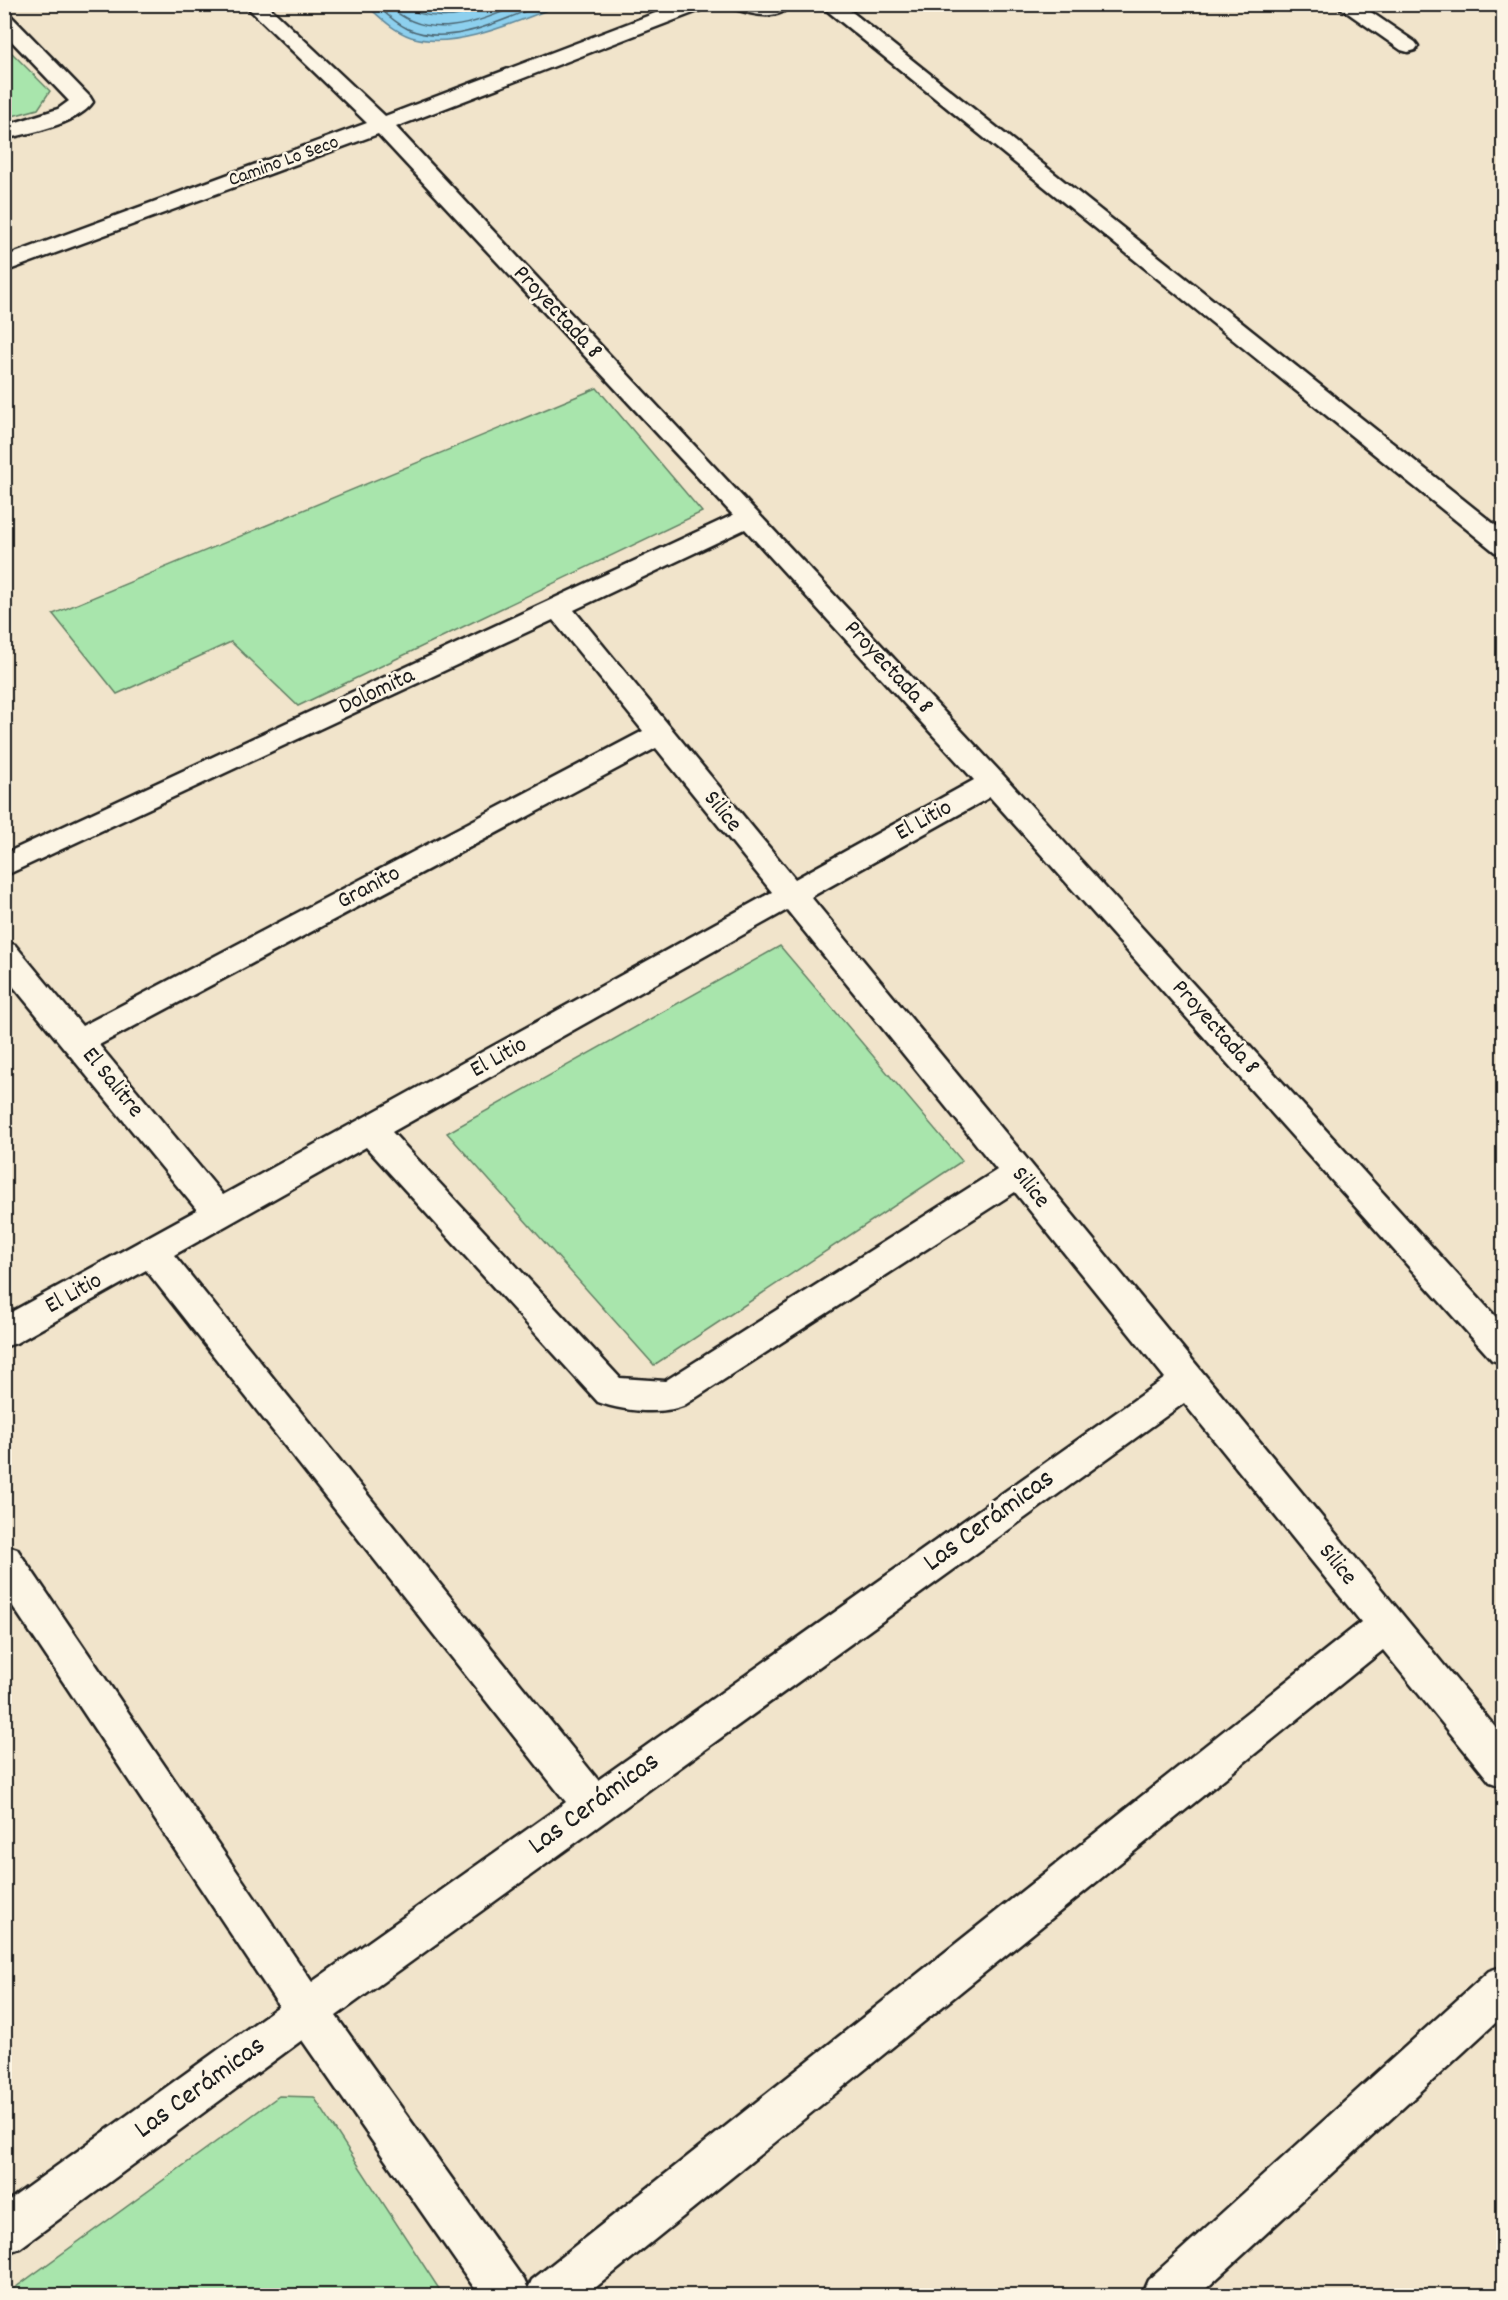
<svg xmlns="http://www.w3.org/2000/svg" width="1508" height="2300" font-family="Dekko,sans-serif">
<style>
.green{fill:#a8e5ac;stroke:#628064;stroke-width:1.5}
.water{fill:#8dd0ee;stroke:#60889a;stroke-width:1.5}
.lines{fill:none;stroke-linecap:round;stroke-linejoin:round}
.shore{stroke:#496470;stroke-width:1.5}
.minor-casing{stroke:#1c1c1c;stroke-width:5}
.minor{fill:#fcf5e5;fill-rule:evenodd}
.labels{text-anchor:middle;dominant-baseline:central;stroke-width:5;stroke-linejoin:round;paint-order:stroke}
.far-street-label{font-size:20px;fill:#1c1c1c;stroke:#fcf5e5}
.street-label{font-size:24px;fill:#1c1c1c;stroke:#fcf5e5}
.near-street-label{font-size:28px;fill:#1c1c1c;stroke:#fcf5e5}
</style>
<rect width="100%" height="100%" fill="#f1e4cb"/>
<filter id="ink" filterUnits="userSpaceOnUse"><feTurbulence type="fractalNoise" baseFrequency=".0167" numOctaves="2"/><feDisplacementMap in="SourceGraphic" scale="12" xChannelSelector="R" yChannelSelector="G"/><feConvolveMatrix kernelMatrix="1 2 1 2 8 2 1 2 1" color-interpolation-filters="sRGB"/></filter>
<g filter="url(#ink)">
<g class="green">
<polygon points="4,45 50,91 38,109 5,118"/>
<polygon points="597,388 702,512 298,706 231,642 117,694 53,614"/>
<polygon points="780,946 962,1161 654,1365 447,1133"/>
<polygon points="279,2096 314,2097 443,2295 5,2295"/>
</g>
<path class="water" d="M366,5H560C520,20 455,51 411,37C393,31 380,17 366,5Z"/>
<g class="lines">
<g class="shore">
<path d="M375,4C385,13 395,23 408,29C450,48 504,19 543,4"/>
<path d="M387,4C427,44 476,23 522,4"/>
<path d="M400,4C431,25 464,16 497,4"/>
</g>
<g class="minor-casing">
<g id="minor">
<path d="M244,4H266L385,116L679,4H709L706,8L396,127L1003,775L1504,1326V1364L1492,1360L990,797L811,897L1504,1738V1787L1490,1782L1383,1650L585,2296H480L302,2040L20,2248L4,2254V2204L279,2006L4,1593V1545L17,1549L312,1982L566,1802L146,1270L16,1343L4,1347V1316L197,1210L4,975V942L15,945L82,1026L643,731L553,620L4,876V854L733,515L378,134L4,272V257L367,123ZM745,529L974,780L795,879L574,610ZM656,748L772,892L223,1195L99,1045ZM787,910L997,1170L665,1381L620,1378L392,1132ZM366,1147L598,1402C622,1411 659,1415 683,1406L1015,1192L1165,1378L598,1780L174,1255ZM1184,1403L1361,1622L532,2280L528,2289L524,2280L336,2016Z"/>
<path d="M728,4H791C778,23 748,13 731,8Z"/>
<polygon points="819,4 842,4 1504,532 1504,554 1495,552"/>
<polygon points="1335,4 1359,4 1415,42 1418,46 1415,50 1408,52 1401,50"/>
<path d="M4,14L11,16L90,97L93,102C78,124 30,133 4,139V126L58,109L69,101L4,33Z"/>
<polygon points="1504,1966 1504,2015 1198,2296 1141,2296 1148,2280 1489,1971"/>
</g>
</g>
<use href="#minor" class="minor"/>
</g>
</g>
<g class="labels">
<g class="far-street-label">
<text transform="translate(284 162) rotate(-20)">Camino Lo Seco</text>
</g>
<g class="street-label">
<text transform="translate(557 313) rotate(47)">Proyectada 8</text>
<text transform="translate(888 668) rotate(47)">Proyectada 8</text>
<text transform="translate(377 692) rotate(-25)">Dolomita</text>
<text transform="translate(722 812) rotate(51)">Silice</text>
<text transform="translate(924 821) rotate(-29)">El Litio</text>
<text transform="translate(369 888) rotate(-28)">Granito</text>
<text transform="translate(1215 1028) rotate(48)">Proyectada 8</text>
<text transform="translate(499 1058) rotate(-29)">El Litio</text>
<text transform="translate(112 1083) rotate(51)">El Salitre</text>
<text transform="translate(1030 1188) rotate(51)">Silice</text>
<text transform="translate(74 1294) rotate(-29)">El Litio</text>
<text transform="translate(1337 1565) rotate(51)">Silice</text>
</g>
<g class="near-street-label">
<text transform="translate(990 1522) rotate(-36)">Las Cerámicas</text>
<text transform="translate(595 1805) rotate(-36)">Las Cerámicas</text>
<text transform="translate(201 2089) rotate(-36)">Las Cerámicas</text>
</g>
</g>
<rect width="1508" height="2300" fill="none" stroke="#fcf5e5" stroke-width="24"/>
<rect x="12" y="12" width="1484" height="2276" fill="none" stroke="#1c1c1c" stroke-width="2" filter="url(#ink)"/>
</svg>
